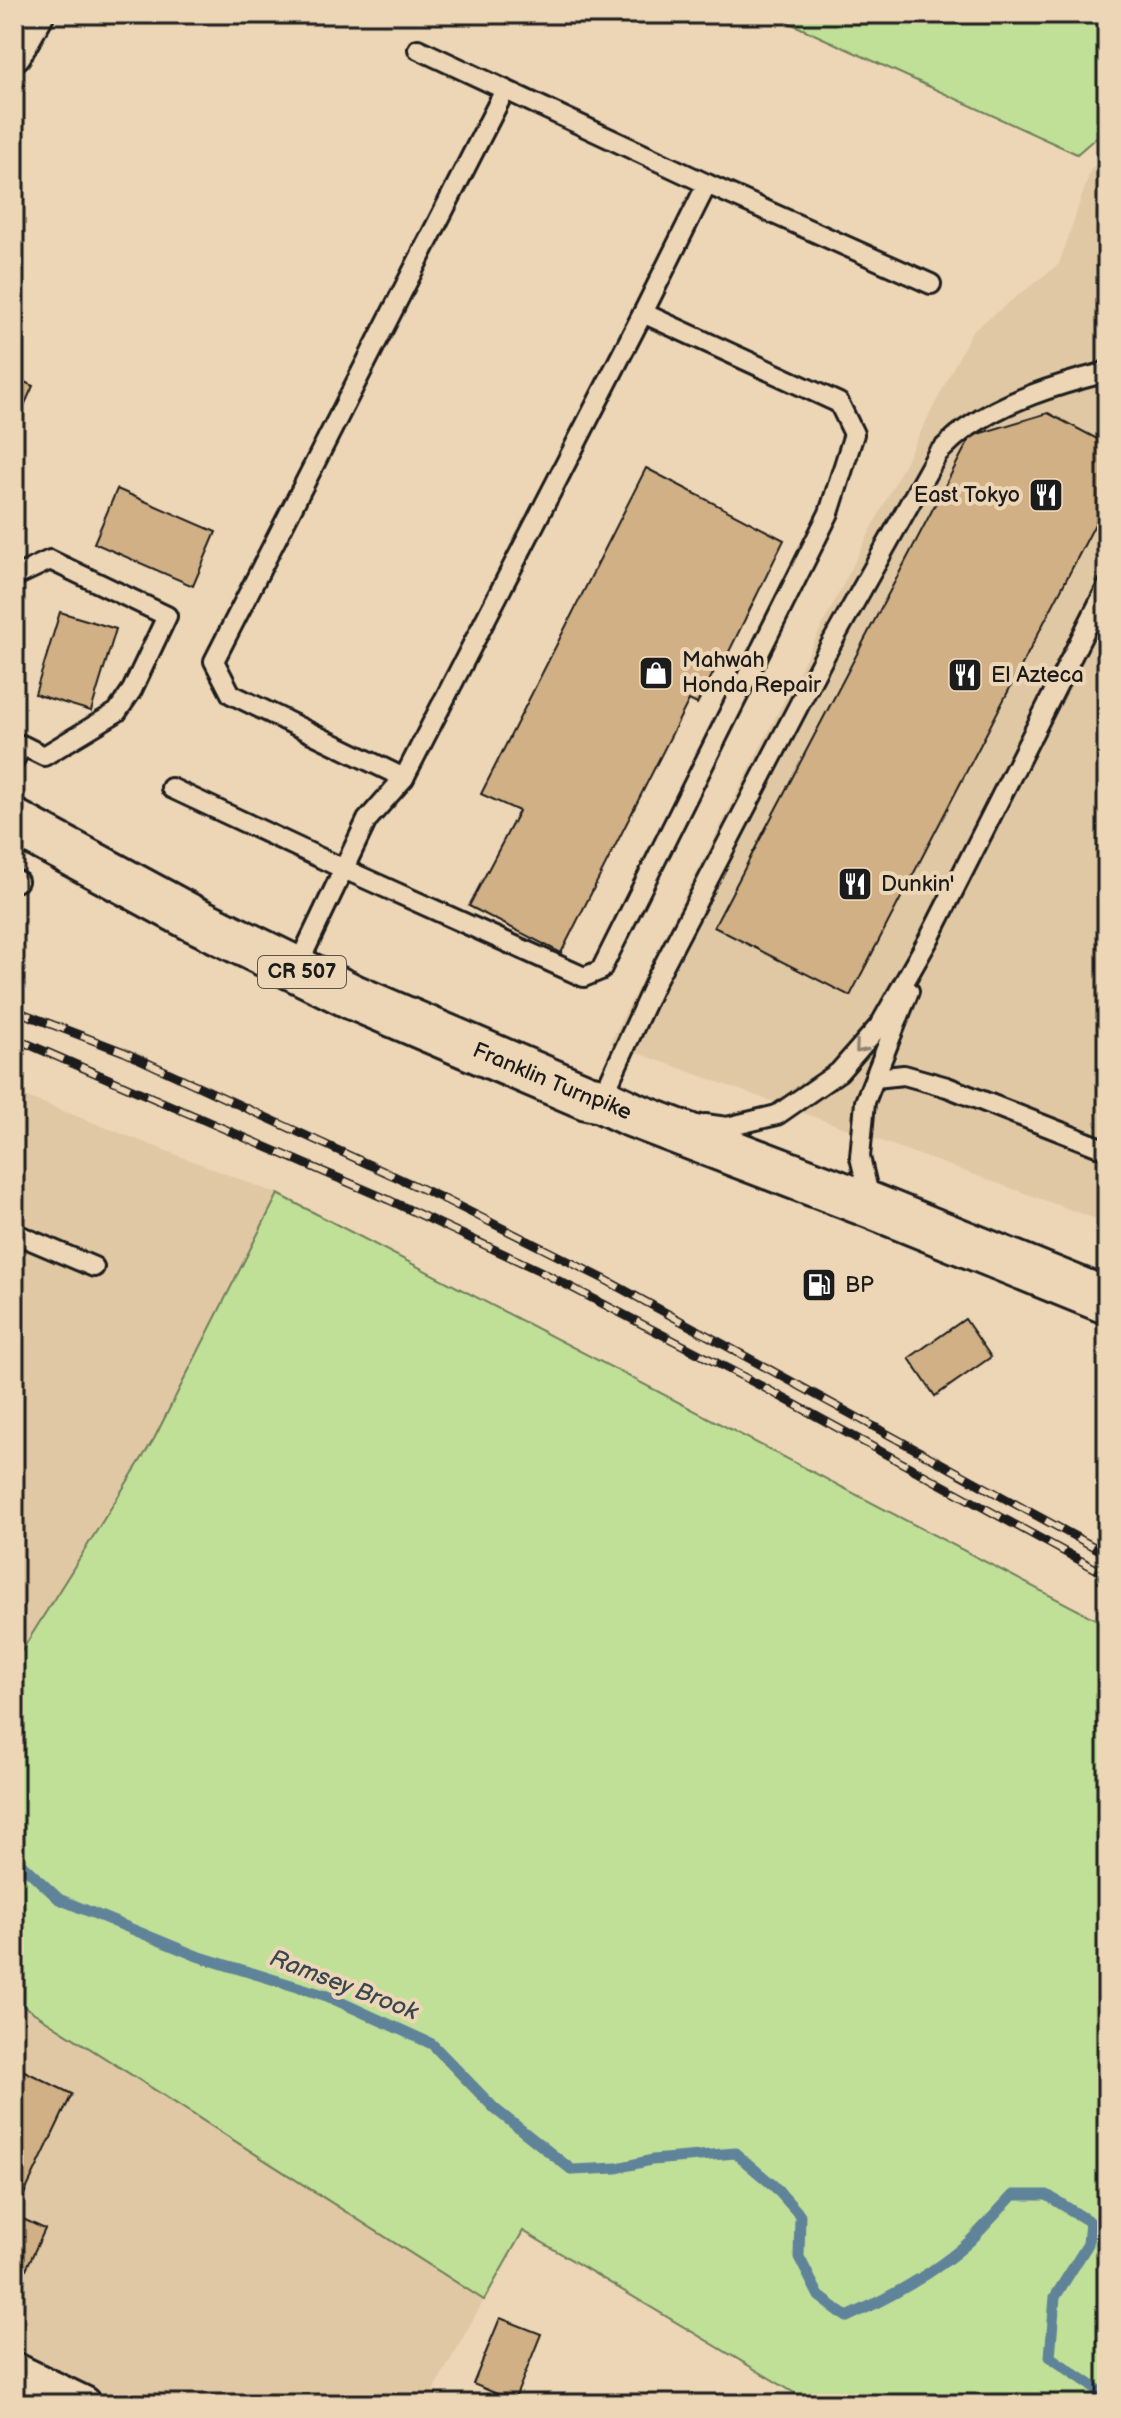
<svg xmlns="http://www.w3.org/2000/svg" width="1121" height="2418" font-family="'Balsamiq Sans',sans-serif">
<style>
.built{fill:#e0c8a4}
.green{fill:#c0df97;stroke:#6e7e5a;stroke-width:2}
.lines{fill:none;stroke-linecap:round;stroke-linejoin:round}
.stream{stroke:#5f8399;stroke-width:11}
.building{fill:#d0b084;stroke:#1c1c1c;stroke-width:2}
.lane-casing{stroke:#1c1c1c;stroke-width:24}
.street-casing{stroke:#1c1c1c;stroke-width:40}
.primary-casing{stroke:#1c1c1c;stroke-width:50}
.lane{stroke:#edd6b6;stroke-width:18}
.street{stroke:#edd6b6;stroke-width:34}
.primary{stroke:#edd6b6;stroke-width:44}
.rail-casing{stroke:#1c1c1c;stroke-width:9}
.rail{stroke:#edd6b6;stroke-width:6;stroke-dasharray:18;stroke-linecap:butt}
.oneway{stroke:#8f8271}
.labels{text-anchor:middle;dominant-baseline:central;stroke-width:8;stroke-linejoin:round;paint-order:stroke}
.shield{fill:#edd6b6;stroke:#5b544a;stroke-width:2}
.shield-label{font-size:20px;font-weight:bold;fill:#1c1c1c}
.poi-label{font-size:22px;fill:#1c1c1c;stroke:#edd6b6;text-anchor:start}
.street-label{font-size:22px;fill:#1c1c1c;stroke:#edd6b6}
.water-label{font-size:24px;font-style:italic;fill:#384750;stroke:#edd6b6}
</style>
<rect width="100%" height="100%" fill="#edd6b6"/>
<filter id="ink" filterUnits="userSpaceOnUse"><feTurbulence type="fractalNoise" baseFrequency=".0125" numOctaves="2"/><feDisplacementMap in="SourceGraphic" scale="16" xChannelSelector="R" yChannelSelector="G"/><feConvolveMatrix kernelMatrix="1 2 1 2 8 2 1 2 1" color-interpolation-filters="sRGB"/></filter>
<g filter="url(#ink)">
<g class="built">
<polygon points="1107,157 1107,1223 610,1043 972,331 1059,264 1091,169"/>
<polygon points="14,1092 278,1194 154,1439 14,1663"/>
<polygon points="14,2000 484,2300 426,2404 62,2404 14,2382"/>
</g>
<g class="green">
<polygon points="770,14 1107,14 1107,128 1077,154"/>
<polygon points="278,1194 1107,1625 1107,2404 813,2404 523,2231 484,2300 14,2000 14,1663 154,1439"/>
</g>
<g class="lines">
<path class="stream" d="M14,1857L59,1899L197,1956L327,1996L432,2044L495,2109L572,2170L617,2168L652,2160L735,2153L774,2186L800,2215L799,2257L819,2296L847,2317C891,2297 935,2273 970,2241C985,2226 999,2210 1013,2195H1047L1090,2222L1088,2244L1055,2297L1050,2357L1107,2396"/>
</g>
<g class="building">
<polygon points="14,377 33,386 14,428"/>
<polygon points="1048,413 1107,444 1107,501 850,996 714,927 971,436"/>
<polygon points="646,468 784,540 722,666 718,664 697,704 689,700 561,953 469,906 519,811 481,794"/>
<polygon points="117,489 216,532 193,586 94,543"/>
<polygon points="60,612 116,629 91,711 35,694"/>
<polygon points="965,1319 991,1357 935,1396 909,1358"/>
<polygon points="14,2066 72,2094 14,2215 45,2229 18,2286 14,2284"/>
<polygon points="500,2318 541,2334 514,2401 473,2384"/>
</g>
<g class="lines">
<g class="lane-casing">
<g id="lane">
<polyline points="707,184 931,284"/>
<polyline points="14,577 50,560 167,616 132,690 117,712 44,756 22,745 14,761"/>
<polyline points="404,778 231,694 214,661 505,90"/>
<polyline points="171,788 344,869 584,977 601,970 829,513 854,434 839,403 643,313"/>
<polyline points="14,879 18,881"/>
<polyline points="296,969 367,820 404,778 643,313 707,184 418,49"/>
<polyline points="875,1078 904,1075 947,1087 1107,1150"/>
<path d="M601,1100L656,980L825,655L938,453C947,445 956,435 967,428C1007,400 1056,385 1103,373L1107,370"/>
<polyline points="705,1124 727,1127 777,1115 839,1072 880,1025 931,935 1107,587"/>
<polyline points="871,1203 860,1157 865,1102 909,991"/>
<polyline points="14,1233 94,1267"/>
</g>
</g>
<g class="street-casing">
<g id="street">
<polyline points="14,53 36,14"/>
<polyline points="14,2370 84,2404"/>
</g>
</g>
<g class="primary-casing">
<g id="primary">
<path id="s1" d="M14,822L192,918L353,997L587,1097L601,1100L631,1114L872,1206L1107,1301"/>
</g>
</g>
<use href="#lane" class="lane"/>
<use href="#street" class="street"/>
<use href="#primary" class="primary"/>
<g class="rail-casing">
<g id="rail">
<polyline points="14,1010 124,1052 444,1199 604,1279 1107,1554"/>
<polyline points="14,1038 389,1200 538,1270 763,1387 1107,1575"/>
</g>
</g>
<use href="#rail" class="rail"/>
</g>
<defs><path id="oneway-chevron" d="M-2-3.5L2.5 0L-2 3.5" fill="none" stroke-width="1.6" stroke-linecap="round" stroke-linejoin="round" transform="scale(2)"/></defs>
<use class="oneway" href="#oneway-chevron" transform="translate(860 1048) rotate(130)"/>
</g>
<defs>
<g id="restaurant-square" transform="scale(1.8)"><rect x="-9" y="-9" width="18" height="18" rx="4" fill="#1c1c1c" stroke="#edd6b6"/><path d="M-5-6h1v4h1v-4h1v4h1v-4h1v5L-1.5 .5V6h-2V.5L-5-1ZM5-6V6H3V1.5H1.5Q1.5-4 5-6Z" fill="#fff"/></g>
<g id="shop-square" transform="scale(1.8)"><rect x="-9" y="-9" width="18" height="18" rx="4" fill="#1c1c1c" stroke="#edd6b6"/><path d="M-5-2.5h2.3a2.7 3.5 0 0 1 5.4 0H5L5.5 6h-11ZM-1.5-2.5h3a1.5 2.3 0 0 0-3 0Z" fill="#fff"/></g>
<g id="fuel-square" transform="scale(1.8)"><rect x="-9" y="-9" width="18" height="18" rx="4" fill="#1c1c1c" stroke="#edd6b6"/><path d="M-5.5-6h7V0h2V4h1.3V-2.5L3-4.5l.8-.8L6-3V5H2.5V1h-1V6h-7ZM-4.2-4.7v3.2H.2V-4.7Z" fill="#fff"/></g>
</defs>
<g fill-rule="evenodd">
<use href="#restaurant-square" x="1046" y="495"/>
<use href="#shop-square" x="656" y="673"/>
<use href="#restaurant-square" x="965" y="675"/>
<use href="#restaurant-square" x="855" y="884"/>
<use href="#fuel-square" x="819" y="1285"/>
</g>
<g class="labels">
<rect class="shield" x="258" y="956" width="88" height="32" rx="6"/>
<g class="shield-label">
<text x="302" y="972">CR 507</text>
</g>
<g class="poi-label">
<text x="1020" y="495" text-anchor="end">East Tokyo</text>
<text x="682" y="660">Mahwah<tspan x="682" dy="25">Honda Repair</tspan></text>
<text x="991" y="675">El Azteca</text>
<text x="881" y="884">Dunkin'</text>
<text x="845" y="1285">BP</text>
</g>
<g class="street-label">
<text stroke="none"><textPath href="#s1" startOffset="598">Franklin Turnpike</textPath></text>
</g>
<g class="water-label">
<text transform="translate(344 1985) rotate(21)">Ramsey Brook</text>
</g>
</g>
<rect width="1121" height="2418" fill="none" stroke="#edd6b6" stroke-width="48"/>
<rect x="24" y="24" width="1073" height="2370" fill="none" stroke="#1c1c1c" stroke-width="3" filter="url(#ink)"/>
</svg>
